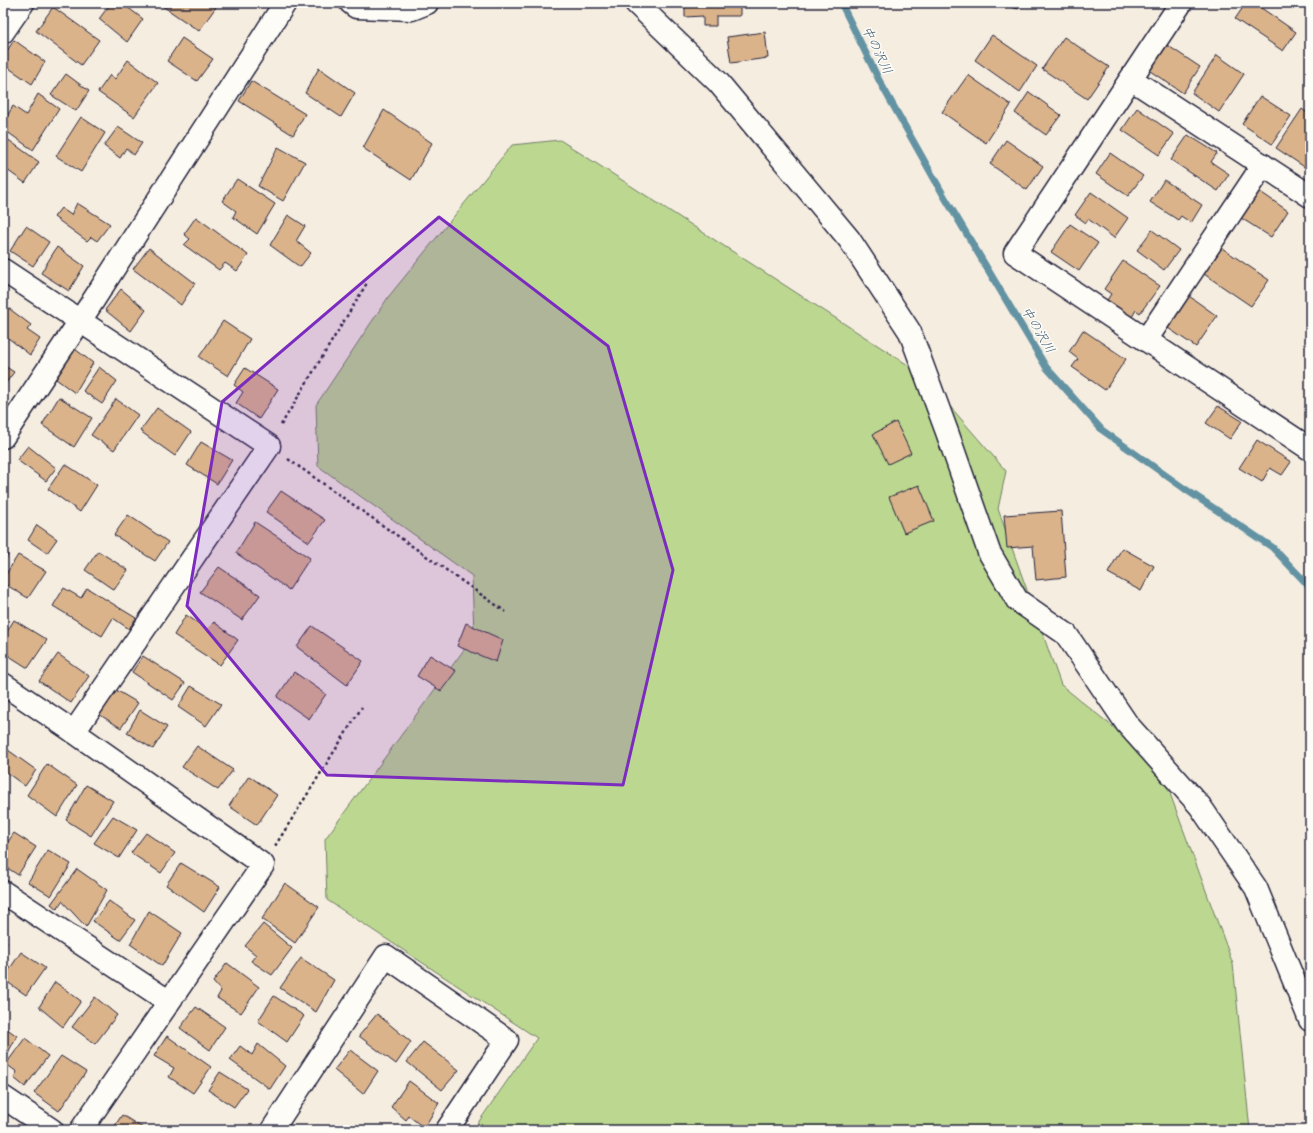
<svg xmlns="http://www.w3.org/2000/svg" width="1313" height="1133" font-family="Pangolin,'Klee One',sans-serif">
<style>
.green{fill:#bcd890;stroke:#6f7d66}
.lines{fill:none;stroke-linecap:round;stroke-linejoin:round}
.stream{stroke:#6393a3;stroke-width:7}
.building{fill:#dab38b;stroke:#22223b}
.minor-casing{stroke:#22223b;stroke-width:25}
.path{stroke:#22223b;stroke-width:2.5;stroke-dasharray:3 3;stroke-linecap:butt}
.minor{stroke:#fdfcf7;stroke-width:22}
.marked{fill:#7b2cbf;fill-opacity:0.2;stroke:#7b2cbf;stroke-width:3;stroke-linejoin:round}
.labels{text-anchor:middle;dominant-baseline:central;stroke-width:3;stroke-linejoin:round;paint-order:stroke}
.water-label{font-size:13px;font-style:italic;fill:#425b6f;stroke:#fdfcf7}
</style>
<rect width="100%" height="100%" fill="#f6ede1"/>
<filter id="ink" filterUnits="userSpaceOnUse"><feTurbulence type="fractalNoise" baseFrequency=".025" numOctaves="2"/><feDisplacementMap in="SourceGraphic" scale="8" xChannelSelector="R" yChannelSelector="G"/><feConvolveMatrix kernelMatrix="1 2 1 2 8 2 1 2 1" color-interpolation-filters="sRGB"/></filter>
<g filter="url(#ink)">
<polygon class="green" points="560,140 922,374 1006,471 998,509 1061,685 1159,764 1233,964 1250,1130 473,1130 537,1038 327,900 325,839 474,636 472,576 318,466 316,405 389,296 512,145"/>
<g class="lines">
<polyline class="stream" points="841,3 880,82 944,196 1046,367 1102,430 1185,489 1272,547 1310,587"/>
</g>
<g class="building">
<polygon points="111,3 122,3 143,19 127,42 99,19"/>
<polygon points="158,3 211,3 216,7 199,31"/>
<polygon points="685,3 740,3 740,16 716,16 716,26 703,26 703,16 685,17"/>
<polygon points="997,3 1020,3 1018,9"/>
<polygon points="1246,3 1254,3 1296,32 1283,51 1235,19"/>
<polygon points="53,7 99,40 81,65 36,31"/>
<polygon points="765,32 768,58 731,63 727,37"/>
<polygon points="992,35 1037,66 1020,92 975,60"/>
<polygon points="1064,37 1109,67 1087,99 1042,69"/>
<polygon points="182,38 213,59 197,81 167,61"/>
<polygon points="14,40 45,62 32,84 3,64 3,57"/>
<polygon points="1167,45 1200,67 1183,93 1150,71"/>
<polygon points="1217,55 1244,74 1219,112 1192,93"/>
<polygon points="128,60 158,83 134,117 98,92 110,75 115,79"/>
<polygon points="319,68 355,93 341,117 305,93"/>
<polygon points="66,74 89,91 76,111 51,95"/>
<polygon points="968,75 1011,105 986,143 942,112"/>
<polygon points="251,81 305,114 293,135 239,101"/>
<polygon points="1029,92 1061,115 1046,135 1015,113"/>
<polygon points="38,94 59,109 33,150 3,129 3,123 13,106 26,115"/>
<polygon points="1260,96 1291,116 1272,144 1242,124"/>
<polygon points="1137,108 1174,134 1159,155 1122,130"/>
<polygon points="1302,109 1310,115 1310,162 1306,168 1276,148"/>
<polygon points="384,110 432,143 411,180 363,148"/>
<polygon points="81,117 105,133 81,172 56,156"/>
<polygon points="118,127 142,143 134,155 126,148 120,158 104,146"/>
<polygon points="1188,135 1217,153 1211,162 1229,174 1218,191 1171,160"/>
<polygon points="3,136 39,162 25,183 3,167"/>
<polygon points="1006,140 1043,166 1027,190 990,164"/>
<polygon points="278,147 305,162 283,201 258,186"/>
<polygon points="1110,153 1143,176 1128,196 1096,174"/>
<polygon points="237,179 275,204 257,234 233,217 236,211 222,201"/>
<polygon points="1164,180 1202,205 1191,223 1181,216 1178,220 1150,202"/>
<polygon points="1259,191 1288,211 1271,237 1241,218"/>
<polygon points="1091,192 1128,218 1114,238 1088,219 1086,223 1075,215"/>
<polygon points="77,203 110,224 97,241 91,237 87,241 54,217 61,208 71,215"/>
<polygon points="288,215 305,226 296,241 311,253 300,267 270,245"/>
<polygon points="196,217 248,255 237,271 225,263 219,270 184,245 190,239 184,234"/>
<polygon points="1070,224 1098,243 1079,271 1051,252"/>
<polygon points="26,226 49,242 33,266 10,251"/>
<polygon points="1152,230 1179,250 1164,270 1137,250"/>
<polygon points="57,247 84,266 69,291 41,273"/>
<polygon points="149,248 195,283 181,305 133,269"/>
<polygon points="1222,248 1269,280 1251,306 1204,274"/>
<polygon points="1123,261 1160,286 1140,313 1136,310 1132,317 1107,300 1111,294 1104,289"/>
<polygon points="121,289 146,310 131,331 105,310"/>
<polygon points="1189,296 1217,316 1196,347 1168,328"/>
<polygon points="3,304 31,325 27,330 40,339 30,355 3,334"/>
<polygon points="223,321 250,339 228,376 199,357"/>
<polygon points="1083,330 1126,359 1105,390 1072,367 1078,359 1069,352"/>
<polygon points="75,349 93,363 75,393 56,379"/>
<polygon points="3,365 14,372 3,387"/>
<polygon points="99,367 117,381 102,404 83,391"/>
<polygon points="245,368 278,389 259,419 236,403 243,392 234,385"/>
<polygon points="59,397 92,418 74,447 42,425"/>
<polygon points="116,399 138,415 114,450 91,435"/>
<polygon points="1218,406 1242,421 1230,439 1206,423"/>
<polygon points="157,408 191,432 175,456 140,431"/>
<polygon points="896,422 911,453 888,464 873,434"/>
<polygon points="1257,440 1291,462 1282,475 1270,468 1262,482 1239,468"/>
<polygon points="201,442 232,460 217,484 187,465"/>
<polygon points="28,446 56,468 46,481 17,460"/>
<polygon points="65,464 97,485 80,512 48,489"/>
<polygon points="919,485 934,521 904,533 889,497"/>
<polygon points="281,491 325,520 309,542 266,512"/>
<polygon points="1061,511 1066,577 1036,580 1033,546 1007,548 1004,515"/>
<polygon points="128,515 168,542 155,561 114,535"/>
<polygon points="255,522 310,558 289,590 236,553"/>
<polygon points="37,525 57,539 47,553 28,540"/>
<polygon points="1122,548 1154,566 1141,591 1108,573"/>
<polygon points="3,551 8,555 3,565"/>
<polygon points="98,551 128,570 114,590 85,570"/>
<polygon points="18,555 46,571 28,598 3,583 3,579"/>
<polygon points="219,567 260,595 242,620 200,592"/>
<polygon points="64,588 81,598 87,588 136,618 129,629 113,618 102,636 53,606"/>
<polygon points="186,615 207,629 214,622 238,640 220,665 174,635"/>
<polygon points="14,620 47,640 28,668 3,652 3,638"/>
<polygon points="466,623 503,640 496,662 457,646"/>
<polygon points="312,626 363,661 347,685 297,647"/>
<polygon points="58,654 89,676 71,703 39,681"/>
<polygon points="430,655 456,671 441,691 417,676"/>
<polygon points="143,656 185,683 173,700 132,672"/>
<polygon points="294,672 326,694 309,719 277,697"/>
<polygon points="191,686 221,704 206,726 178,707"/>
<polygon points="116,690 138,703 121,728 100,715"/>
<polygon points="140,710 167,727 153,749 127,733"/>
<polygon points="197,746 233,770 218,790 182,767"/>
<polygon points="8,750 36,770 25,786 3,770 3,757"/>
<polygon points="47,764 77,785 57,817 27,795"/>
<polygon points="249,776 277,795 257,825 229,806"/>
<polygon points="86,785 113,801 91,836 66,820"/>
<polygon points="113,816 137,830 119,858 94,843"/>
<polygon points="14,833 36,847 18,875 3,865 3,849"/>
<polygon points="146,833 175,853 161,873 131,853"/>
<polygon points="48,850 71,864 51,896 28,882"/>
<polygon points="181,863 220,887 204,912 166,885"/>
<polygon points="77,869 107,890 86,927 62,901 57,909 51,904"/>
<polygon points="285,883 319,907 295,943 262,919"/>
<polygon points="109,901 135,920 120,940 93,921"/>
<polygon points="149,911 182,933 162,966 130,944"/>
<polygon points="263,924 292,948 272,975 251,961 256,955 245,946"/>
<polygon points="3,939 7,942 3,948"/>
<polygon points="21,952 45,968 26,995 3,979"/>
<polygon points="301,958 334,980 316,1012 280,988"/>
<polygon points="227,963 259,987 241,1013 217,998 221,991 213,982"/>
<polygon points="55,982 81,1001 63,1027 39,1007"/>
<polygon points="274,996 304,1016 287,1042 258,1021"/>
<polygon points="95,997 117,1015 95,1044 72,1027"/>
<polygon points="196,1007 225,1027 210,1050 180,1028"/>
<polygon points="377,1014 411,1042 396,1064 359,1036"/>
<polygon points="3,1026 17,1036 4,1060 3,1059"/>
<polygon points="167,1036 211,1067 193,1093 169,1077 174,1068 154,1056"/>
<polygon points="25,1038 48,1056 25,1087 14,1078 17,1072 6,1064"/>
<polygon points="423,1042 459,1070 442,1090 407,1062"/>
<polygon points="258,1044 285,1066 270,1089 230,1060 240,1046 252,1055"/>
<polygon points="350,1050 378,1071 363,1094 334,1070"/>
<polygon points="61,1056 86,1072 59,1111 34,1093"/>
<polygon points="220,1072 247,1089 234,1107 208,1090"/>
<polygon points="409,1081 439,1103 424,1128 409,1116 406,1120 391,1107"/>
<polygon points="122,1115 146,1130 112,1130"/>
</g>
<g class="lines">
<g class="minor-casing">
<g id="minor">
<polyline points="351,3 356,7 412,9 427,3"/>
<polyline points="636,3 718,82 849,239 910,332 947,432 989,552 1017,600 1066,634 1127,724 1200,806 1256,888 1310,1020"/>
<polyline points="1181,3 1015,253 1310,449"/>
<polyline points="3,32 23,3"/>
<polyline points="1131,79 1310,196"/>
<polyline points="3,270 269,446 74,732"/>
<polyline points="1146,340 1263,165"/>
<polyline points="3,437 80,321 285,3"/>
<polyline points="3,684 74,732 263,865 81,1130"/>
<polyline points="3,892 168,1001"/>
<polyline points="3,1097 52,1130"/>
<polyline points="272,1130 386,956 507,1040 447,1130"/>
</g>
</g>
<g class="path">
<polyline points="281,425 367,283"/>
<polyline points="288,459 506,612"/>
<polyline points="275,846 362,707"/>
</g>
<use href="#minor" class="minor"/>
</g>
</g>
<path class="marked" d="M439,217L608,346L673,570L623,785L327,775L187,606L222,402Z"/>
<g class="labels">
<g class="water-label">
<text transform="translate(877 50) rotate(64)">中の沢川</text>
<text transform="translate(1038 330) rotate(59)">中の沢川</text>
</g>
</g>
<rect width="1313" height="1133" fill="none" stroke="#fdfcf7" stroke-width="16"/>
<rect x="8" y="8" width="1297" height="1117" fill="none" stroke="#22223b" stroke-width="1.5" filter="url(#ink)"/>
</svg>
